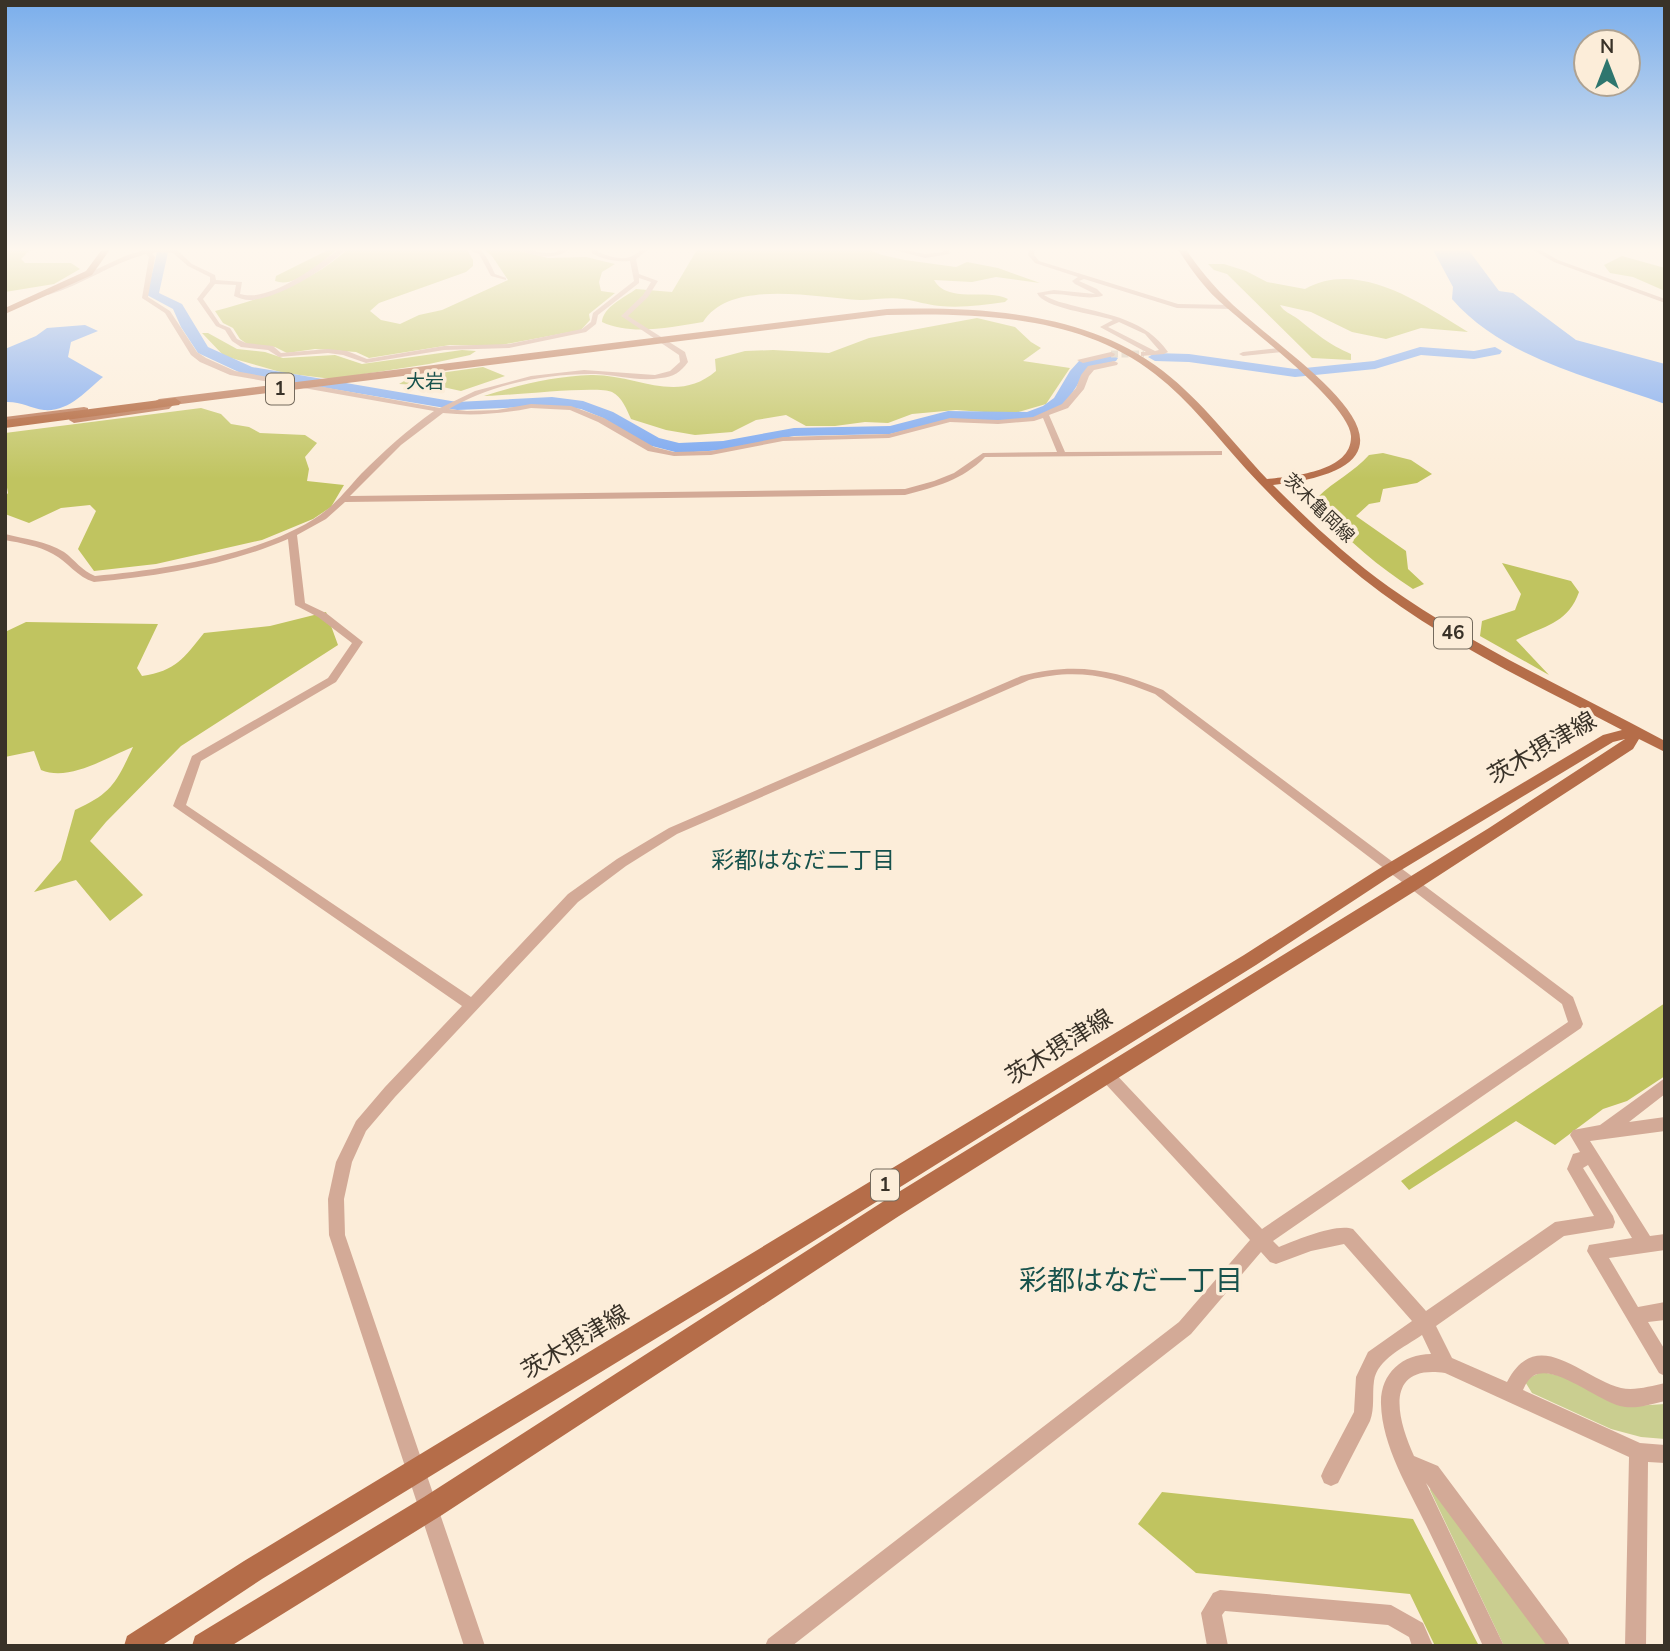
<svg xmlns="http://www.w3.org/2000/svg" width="1670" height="1651" font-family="'Nunito Sans','Noto Sans JP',sans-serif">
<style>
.green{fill:#cace90}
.forest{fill:#c0c460}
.water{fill:#76a5f1}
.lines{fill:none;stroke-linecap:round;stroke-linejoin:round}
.river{fill:#76a5f1;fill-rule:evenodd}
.minor-tunnel{stroke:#d5c8b6;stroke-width:7;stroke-dasharray:7 3.5;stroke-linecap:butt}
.minor{fill:#d3aa97;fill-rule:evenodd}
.major{fill:#b56d49;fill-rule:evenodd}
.highway{fill:#a95629;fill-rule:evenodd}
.labels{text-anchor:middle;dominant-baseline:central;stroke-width:7;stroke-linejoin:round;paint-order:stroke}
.far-street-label{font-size:18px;fill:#393228;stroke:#fcedd9}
.far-neighbourhood-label{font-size:19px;fill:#17524c;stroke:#fcedd9}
.shield{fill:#fcedd9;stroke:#746a5d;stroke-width:2}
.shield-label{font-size:19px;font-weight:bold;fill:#393228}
.neighbourhood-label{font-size:23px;fill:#17524c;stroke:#fcedd9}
.near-street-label{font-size:24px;fill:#393228;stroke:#fcedd9}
.near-neighbourhood-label{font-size:28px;fill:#17524c;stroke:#fcedd9}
</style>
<rect width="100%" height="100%" fill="#fcedd9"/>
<g class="green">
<polygon points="1542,1372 1561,1376 1634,1406 1665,1404 1665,1439 1641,1437 1611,1429 1532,1393 1524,1380"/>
<polygon points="1432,1485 1549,1646 1504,1646 1430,1490"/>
</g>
<g class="forest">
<polygon points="5,248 44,248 29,251 21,259 25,263 71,263 80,269 54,284 5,292"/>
<path d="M329,248H339C323,260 297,289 275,281L276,276L326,251Z"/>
<path d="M349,248H466L473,260V266L466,272L379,303L370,311L381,320L400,324L419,315L442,310L508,280L492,256L482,248H509L548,258L586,257L615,264L602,272L599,282L601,291L615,293L589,314L590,320L581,330L496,346L450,345L369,358L356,352L315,349L287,353L275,347L247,344L240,339L233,328L223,323L215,311C265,297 310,284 349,248Z"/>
<path d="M698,248H865L882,255L905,260L956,267L967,262L998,268L1040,283L996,277L972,282L934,280C947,304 987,288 1008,299L1005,302C983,305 962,308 940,306C928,305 916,301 903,299C889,297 874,300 860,300C817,298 730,278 703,322C670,327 632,336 602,322C603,307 624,298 636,289L672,292Z"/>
<polygon points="1622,256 1665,268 1665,291 1633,277 1610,273 1604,265"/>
<path d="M1208,264H1224L1246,271L1267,282L1305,289C1359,259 1422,304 1468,332L1421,328L1386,339L1352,332L1311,312L1280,305C1285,313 1290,313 1298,319C1317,334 1328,344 1351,354V360L1312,358L1227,274L1214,270Z"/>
<path d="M977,318L1015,327L1031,342L1041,348L1023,361L1070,368L1046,404L1012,414L956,410L912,414L888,423L865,422L835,426H806L786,415L756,420L732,432L695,435L666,430L631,419C627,410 622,397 612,392C597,385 509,396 484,396C517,385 556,376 591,375C637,374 676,405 716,371L715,359L745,351L773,350L829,353L869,338Z"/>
<polygon points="202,333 208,333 237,349 265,352 283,358 335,355 362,364 462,350 476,351 470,355 429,364 332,379 284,373 224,356"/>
<polygon points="483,367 505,376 461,391 438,386 399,384 411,377"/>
<polygon points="201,408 221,414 231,424 249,427 260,433 305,435 317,443 305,457 309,469 307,481 344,485 331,507 313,519 262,540 156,564 94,571 78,549 96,511 90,505 61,508 29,523 5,514 5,497 8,493 5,477 5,433"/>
<path d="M1383,453L1411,460L1432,474L1417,483L1383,489L1380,502L1369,504L1356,516L1406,551L1408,569L1424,584L1413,589C1378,566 1343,538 1318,504V497C1334,481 1354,472 1369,455Z"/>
<path d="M1502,563L1571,581L1579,592C1568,624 1543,626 1516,640L1549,675L1480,636L1482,621L1515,610L1521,594Z"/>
<path d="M326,612L338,645L181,746L106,822L90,841L143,895L110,921L76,880L34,892L61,860L75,810C112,793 116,783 133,747C107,757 70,782 41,770L34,751L5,757V632L26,622L158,624L137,668L142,676C176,671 184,658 204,633L270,626Z"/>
<polygon points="1665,1003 1665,1076 1627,1101 1603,1109 1555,1145 1516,1121 1409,1190 1401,1181"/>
<polygon points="1162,1492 1413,1519 1479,1646 1435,1646 1410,1594 1196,1573 1138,1524"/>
</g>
<g class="water">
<path d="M1432,248H1467L1499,291L1513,293L1576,340L1665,364V404C1594,378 1504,359 1452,299L1453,287Z"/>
<path d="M85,325L98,331L71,342L68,357L103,377C86,391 69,412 44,410C30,408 20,401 5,402V349L36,336L47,328Z"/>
</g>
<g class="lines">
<g class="river">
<polygon points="158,248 169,248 159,293 182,304 208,347 252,367 457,402 552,397 583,401 613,412 659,438 679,443 723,441 794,428 890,426 948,411 1027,412 1043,406 1054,398 1070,371 1079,361 1111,354 1118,358 1116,361 1089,367 1065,404 1047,415 1027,420 948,420 890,434 794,436 723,450 679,453 648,445 603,418 581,409 552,406 457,410 243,374 198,353 181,327 173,309 147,295"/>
<polygon points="1420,347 1474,351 1495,347 1502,351 1500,354 1474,359 1421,355 1375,369 1295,377 1189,362 1155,361 1148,357 1155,353 1189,354 1295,369 1374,361"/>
</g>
<polyline class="minor-tunnel" points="1111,354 1144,354"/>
<g class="minor">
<path d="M159,248L177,250L192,264L215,275L216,280L242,282L240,294C270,303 317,265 341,248H347C328,268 279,299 250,300C244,300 239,298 234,296L236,285L215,284L203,299L220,324L230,328L237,339L246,343L273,346L281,353L328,349L347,351L367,359L444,346L509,344L582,329L591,322L593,313L634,281L630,261C617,262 603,260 592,253L591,248H597L598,252C608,256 624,262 634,255C641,251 641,248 650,248L636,259L639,274L658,281L648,297L628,316L685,352L688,362C681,372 673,377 661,378C639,382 618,375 596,374C548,373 491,384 449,409L467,411L497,410L531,404L571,406L604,418L654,447L674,452L711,451L783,437L889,434L950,418L998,420L1033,417L1062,404L1076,388L1081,375L1088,366L1114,361L1118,363L1117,365L1094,370L1089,376L1084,389L1068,408L1049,415L1065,452L1222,451V455H1219L985,457C963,480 935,487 905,495L345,502L326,519L297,535L305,603L326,613L363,642L336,682L201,761L186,805L471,997L568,894L617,859L669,828L1021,676C1075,662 1112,669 1163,690L1573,997L1583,1024L1581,1028L1273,1241L1279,1247C1296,1240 1336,1223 1353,1229L1426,1311L1555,1222L1594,1216L1567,1169L1573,1154L1580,1152L1570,1135L1573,1130L1600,1125L1665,1078V1094L1629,1122L1665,1117V1131L1590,1141L1650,1236L1665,1234V1250L1609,1258L1638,1307L1665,1302V1320L1648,1322L1665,1350V1376L1659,1373L1587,1251L1589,1245L1632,1238L1588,1165L1583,1168L1613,1216L1615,1222L1613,1228L1564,1236L1436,1326L1452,1358L1507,1382C1537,1324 1581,1378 1621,1388C1635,1391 1651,1386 1665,1383V1401C1651,1404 1635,1410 1620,1406C1598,1400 1559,1368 1538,1374C1530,1376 1526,1383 1523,1390L1640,1443L1665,1445V1463L1648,1462L1646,1646H1625L1629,1457L1445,1373C1383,1364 1397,1419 1414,1456L1438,1466L1567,1639L1570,1646H1547L1426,1483L1504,1646H1483C1465,1607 1447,1568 1428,1529C1410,1491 1382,1447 1381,1404C1380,1374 1402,1354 1431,1354L1422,1335C1405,1347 1377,1359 1374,1381C1372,1394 1375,1408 1370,1421L1338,1483L1331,1486L1324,1483L1321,1476L1324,1469L1354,1412L1356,1377L1368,1352L1412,1321L1344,1244L1311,1251L1276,1264L1270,1262L1261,1252L1191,1334L792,1646H765L768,1639L1179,1322L1250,1240L1101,1079L1099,1074L1101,1069L1106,1067L1111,1069L1262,1229L1568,1022L1562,1004L1155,694C1110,676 1077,668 1029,680L677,834L626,866L578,902L395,1097L366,1131L352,1162L344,1199L345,1235L485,1646H464L329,1235L328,1199L336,1162L356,1121L385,1087L462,1006L173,806L192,756L328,678L352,643L318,617L295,605L288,539C228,565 159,576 94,582C77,577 68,562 53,554C39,546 21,543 5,540V534C25,539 46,541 64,552C75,560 82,571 95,576C163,570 262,555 320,515C336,504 348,488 361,474C384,451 407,430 434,411L230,375L200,362L191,355L165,313L142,298L149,257L146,254C112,263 82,285 48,295L45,293L125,256L147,249ZM159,252L173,253L188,266L210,277V282L197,299L216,326L225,330L232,341L241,347L268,350L279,357L328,353L343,355L366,363L444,350L509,348L586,332L596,324L598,315L639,283V278L651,282L643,295L621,316L679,355L680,362L670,371L655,375L584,370L531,376L475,391L440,408L235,371L206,358L197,352L170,311L148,297L155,257L152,253ZM531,408L570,410L598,422L648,451L674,456L711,455L783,441L889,438L950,422L998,424L1034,421L1043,418L1057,452L983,453L954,473L934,481L905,489L350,496L401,445L443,413C473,416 501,414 531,408Z"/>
<path d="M471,248C484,247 489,262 495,274L506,278V280L491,276L479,254L471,251Z"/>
<path d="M515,248C527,247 537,253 549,253C558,253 563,247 571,248C555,262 532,256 515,248Z"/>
<polygon points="887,248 896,248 925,254 943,252 942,248 948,248 950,254 925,258"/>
<path d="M1029,248H1035L1034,255L1039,261L1178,304L1232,305L1235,307L1232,309L1177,308L1084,279L1079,281L1097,289L1103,295L1102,296C1082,301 1063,291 1044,295C1053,301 1064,303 1075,306C1110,315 1146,320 1168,352L1164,354L1141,356V352H1146L1100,327L1113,320C1095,314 1043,308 1037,293L1054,290L1095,294L1075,284L1072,281L1078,277L1035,263L1028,255ZM1119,322L1145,334L1159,350L1155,351L1108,327Z"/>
<polygon points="1530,248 1537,248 1558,260 1665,299 1665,303 1554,262"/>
<polygon points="1279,348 1283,350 1282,352 1243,356 1239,354 1243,352"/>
<polygon points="1111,352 1115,354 1114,356 1083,363 1077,360"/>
<polygon points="1220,1590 1391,1605 1423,1623 1433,1646 1412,1646 1409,1637 1388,1625 1225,1611 1222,1615 1228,1646 1207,1646 1201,1613 1213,1593"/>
</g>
<g class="major">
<polygon points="103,248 111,248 92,275 5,314 5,308 86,271"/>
<path d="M1177,248H1185C1201,272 1219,293 1241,312C1302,367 1457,464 1273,485C1309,521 1347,557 1389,587C1475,648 1573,691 1665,741V752L1639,739L1633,749L1415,891L899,1216L442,1515L231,1646H192L195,1636L424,1497L884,1201L1489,828L1625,739L1613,742L1388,878L1256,965L724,1297L262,1579L161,1646H124L127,1636L244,1561L1244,955L1377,870L1603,735L1622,730C1533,683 1441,641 1362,578C1321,545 1282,508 1246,469C1217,437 1190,401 1155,374C1080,315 978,313 887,315L173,405L169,409L74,423L69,420L70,418L158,405L154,402L159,399L887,309C980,307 1086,311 1163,371C1203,402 1233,443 1267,479C1292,476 1352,472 1351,436C1349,402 1244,325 1217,299C1201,284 1189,266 1177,248Z"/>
<polygon points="84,407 88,408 88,412 5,423 5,417"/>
</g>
<polygon class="highway" points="175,398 181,402 179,405 5,428 5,420"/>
</g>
<linearGradient id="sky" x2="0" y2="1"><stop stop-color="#7aaeec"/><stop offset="0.52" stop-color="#fef7ee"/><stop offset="1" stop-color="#fef7ee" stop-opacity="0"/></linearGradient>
<rect width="1670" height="479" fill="url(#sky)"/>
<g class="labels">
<g class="far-street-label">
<text transform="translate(1319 508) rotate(44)">茨木亀岡線</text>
</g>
<g class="far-neighbourhood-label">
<text x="425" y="382">大岩</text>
</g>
<g class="shield">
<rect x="266" y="373.5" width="28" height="31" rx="5"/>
<rect x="1434" y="617.5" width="38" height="31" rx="5"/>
<rect x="871" y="1169.5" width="28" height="31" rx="5"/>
</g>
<g class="shield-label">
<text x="280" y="389">1</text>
<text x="1453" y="633">46</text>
<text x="885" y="1185">1</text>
</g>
<g class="neighbourhood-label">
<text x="803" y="860">彩都はなだ二丁目</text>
</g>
<g class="near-street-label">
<text transform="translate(1542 748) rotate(-30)">茨木摂津線</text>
<text transform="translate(1059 1047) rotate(-32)">茨木摂津線</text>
<text transform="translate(575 1342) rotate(-31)">茨木摂津線</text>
</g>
<g class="near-neighbourhood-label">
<text x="1131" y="1281">彩都はなだ一丁目</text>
</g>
</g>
<rect width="1670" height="1651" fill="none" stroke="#393228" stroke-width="14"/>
<g transform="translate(1607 63)"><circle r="33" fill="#fcedd9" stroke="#aea292" stroke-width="2"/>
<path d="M0-5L12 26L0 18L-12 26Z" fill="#2e766e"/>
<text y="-10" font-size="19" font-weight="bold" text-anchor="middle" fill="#393228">N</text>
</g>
</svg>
